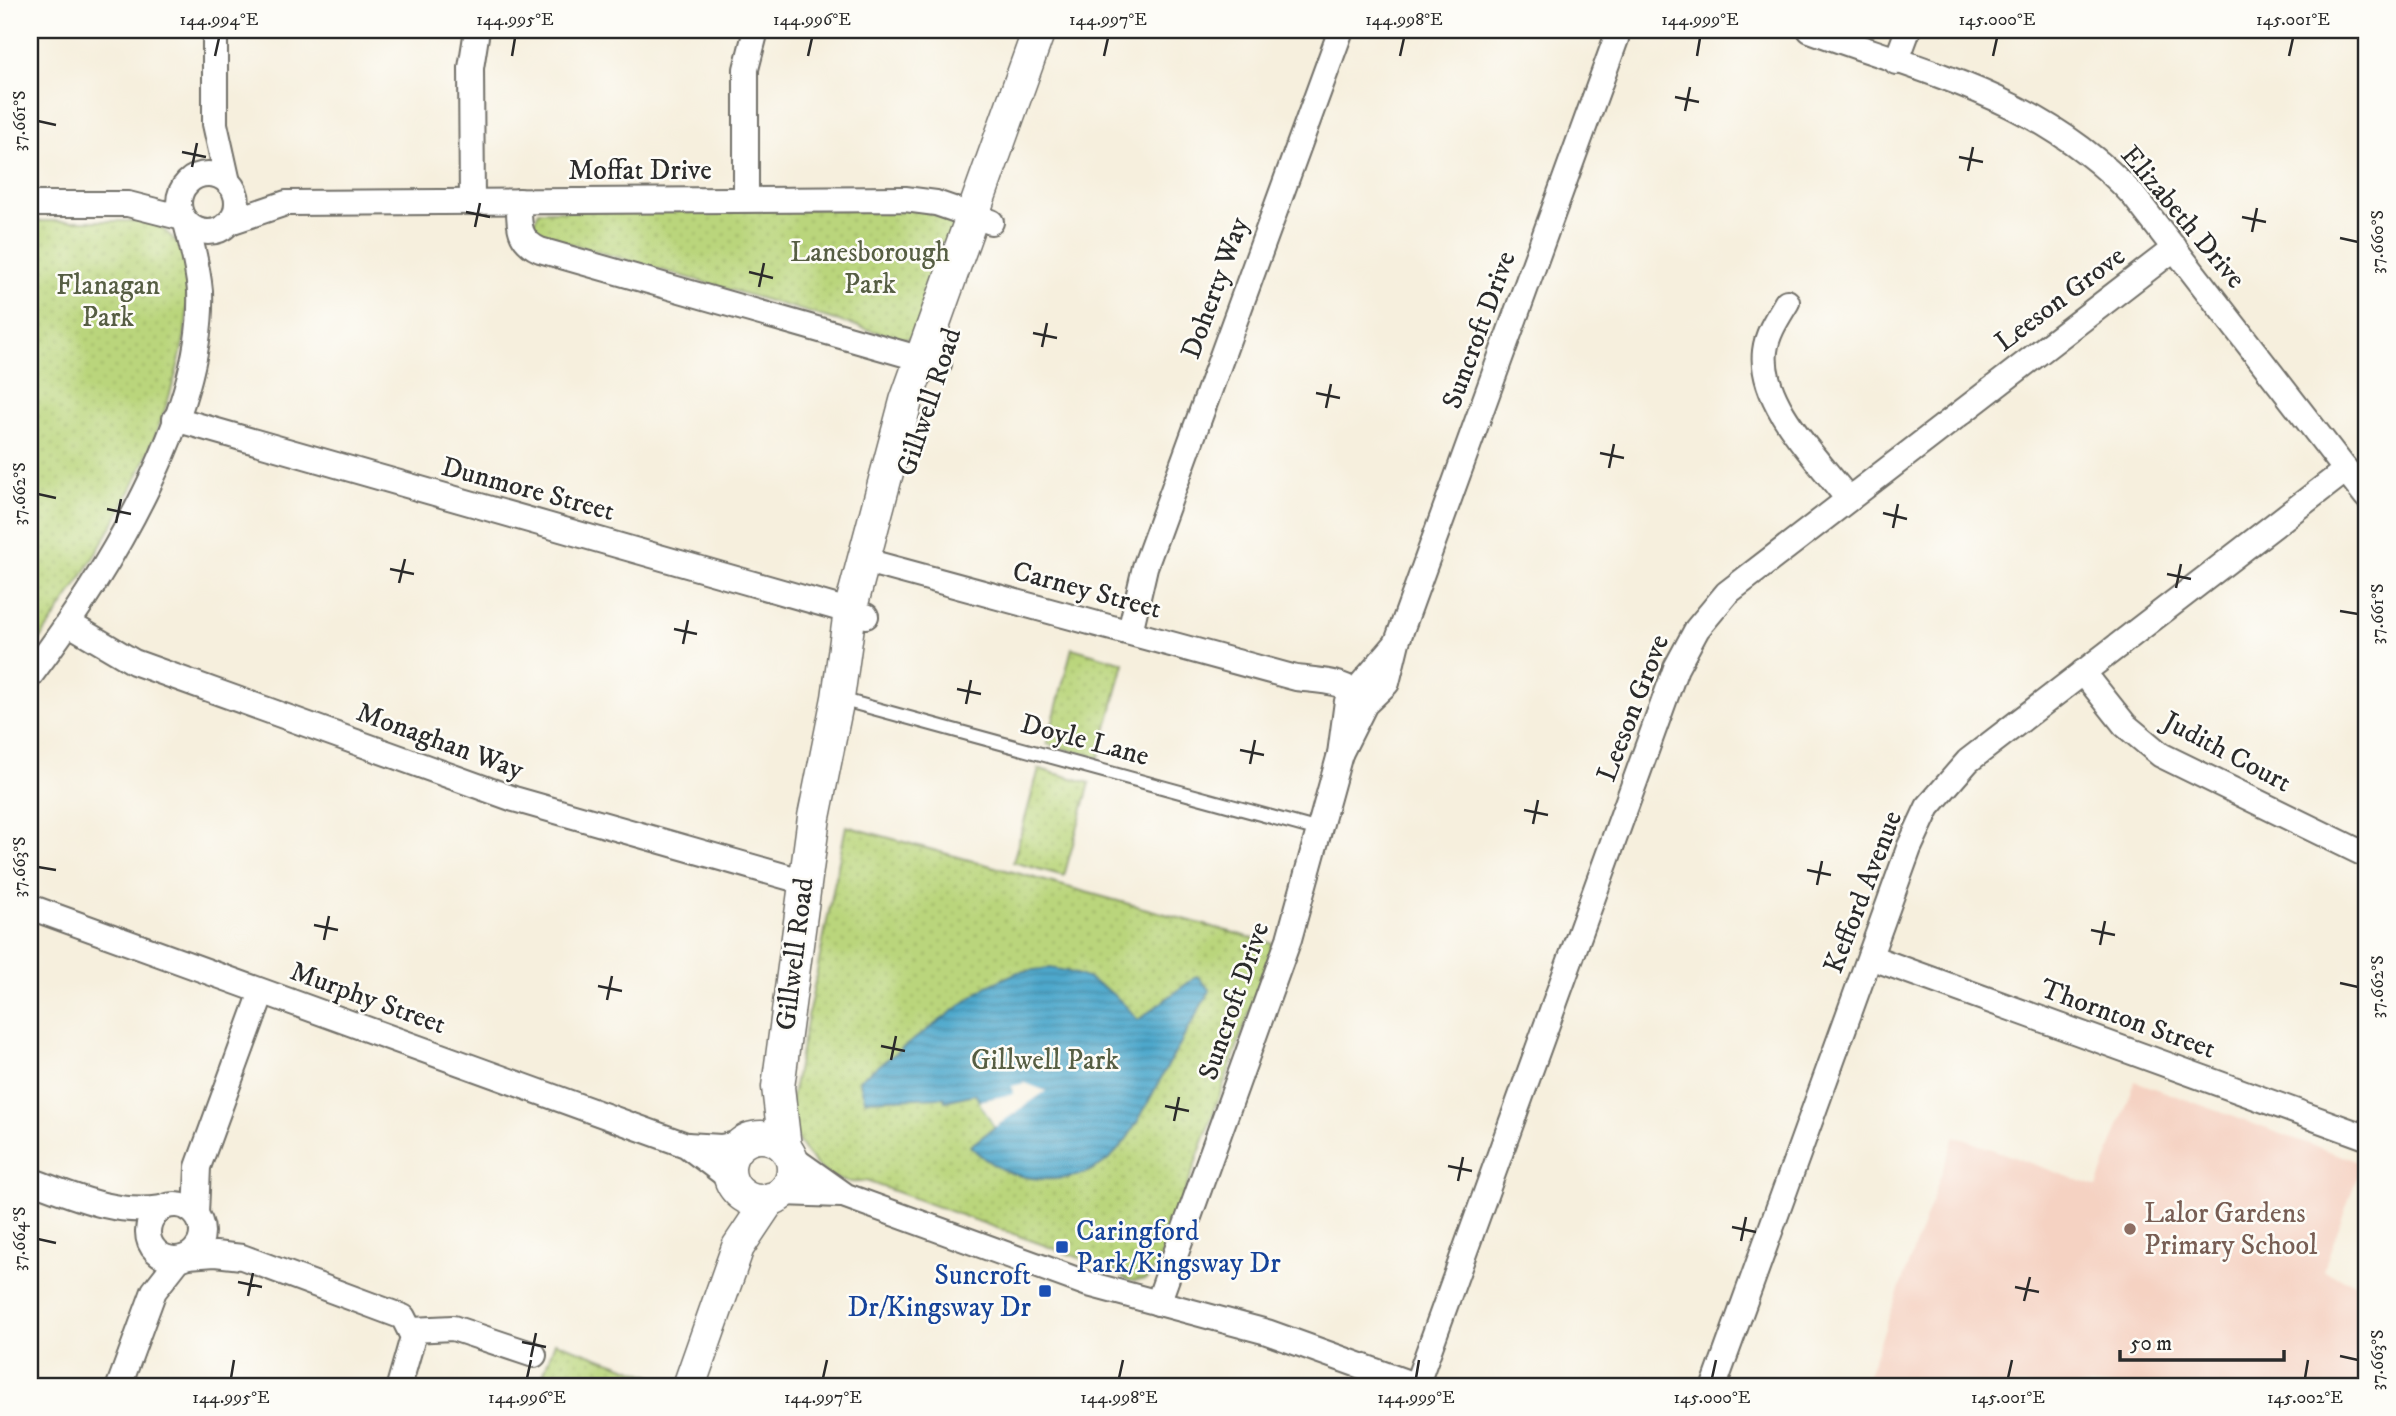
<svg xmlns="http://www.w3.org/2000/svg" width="2396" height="1416" font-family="'IM FELL DW Pica',serif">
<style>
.built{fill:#f5d2c2}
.park{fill:url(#park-dots);stroke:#728053;stroke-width:2}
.water{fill:url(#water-rules);stroke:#3c6a7c;stroke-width:2}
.pier{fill:#f6efdd}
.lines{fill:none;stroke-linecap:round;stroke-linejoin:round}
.service-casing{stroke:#727069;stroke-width:16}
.minor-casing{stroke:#727069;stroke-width:28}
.tertiary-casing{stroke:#727069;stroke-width:35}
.service{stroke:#fff;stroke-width:12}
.minor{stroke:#fff;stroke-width:24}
.tertiary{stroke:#fff;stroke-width:32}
.ticks{fill:none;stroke:#2b2b2b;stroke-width:2.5}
.education-dot{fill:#8d6e63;stroke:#fdfcf7;stroke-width:2.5}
.transit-dot{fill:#1a4fb4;stroke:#fdfcf7;stroke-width:2.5}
.labels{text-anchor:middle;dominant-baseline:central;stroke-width:5;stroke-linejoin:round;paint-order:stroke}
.street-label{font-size:28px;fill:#2b2b2b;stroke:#fdfcf7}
.park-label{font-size:28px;fill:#565e43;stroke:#fdfcf7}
.education-label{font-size:28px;fill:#785e54;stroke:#fdfcf7;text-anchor:start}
.transit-label{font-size:28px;fill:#164399;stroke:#fdfcf7;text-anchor:start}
.neatline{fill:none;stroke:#2b2b2b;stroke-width:2.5}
.ticks-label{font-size:18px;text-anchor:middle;fill:#2b2b2b}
</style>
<defs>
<pattern id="park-dots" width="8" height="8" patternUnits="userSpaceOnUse" patternTransform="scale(1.75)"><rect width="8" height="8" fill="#bad57b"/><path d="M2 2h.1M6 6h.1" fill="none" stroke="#a0b76a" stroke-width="1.8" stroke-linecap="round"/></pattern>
<pattern id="water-rules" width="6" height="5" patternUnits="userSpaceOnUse" patternTransform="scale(1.75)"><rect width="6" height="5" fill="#4ea8cc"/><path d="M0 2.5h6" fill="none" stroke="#4189a6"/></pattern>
</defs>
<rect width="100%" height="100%" fill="#fdfcf7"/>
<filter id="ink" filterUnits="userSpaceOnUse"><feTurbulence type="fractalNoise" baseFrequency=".0143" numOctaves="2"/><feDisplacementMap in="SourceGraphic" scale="14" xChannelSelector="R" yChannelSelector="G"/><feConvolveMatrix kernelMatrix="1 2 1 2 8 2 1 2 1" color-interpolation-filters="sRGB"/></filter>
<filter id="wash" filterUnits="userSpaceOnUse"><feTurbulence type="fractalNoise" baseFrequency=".00686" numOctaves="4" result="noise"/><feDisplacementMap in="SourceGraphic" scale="28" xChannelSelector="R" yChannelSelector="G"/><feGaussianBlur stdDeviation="1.57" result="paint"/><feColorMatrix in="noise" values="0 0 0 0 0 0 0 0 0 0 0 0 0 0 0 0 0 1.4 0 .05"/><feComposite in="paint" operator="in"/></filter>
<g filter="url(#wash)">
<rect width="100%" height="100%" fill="#f6efdd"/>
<polygon class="built" points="2135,1081 2362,1163 2323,1271 2366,1287 2366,1386 1864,1386 1955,1136 2097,1187"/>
<g class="park">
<polygon points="919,208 951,221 955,229 933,268 916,337 901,339 544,236 535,230 534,222 539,211"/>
<path d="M30,221H155L188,253C188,282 189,311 184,339C162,453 97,560 30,653Z"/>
<polygon points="1072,648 1124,663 1099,758 1047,744"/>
<polygon points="1039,769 1090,783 1064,876 1013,862"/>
<path d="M846,826L1274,944L1160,1262L1146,1279C1133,1282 1125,1282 1116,1271L866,1181C826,1190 798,1149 788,1116Z"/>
<polygon points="555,1342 654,1377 651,1386 563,1386 542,1378"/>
</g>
<path class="water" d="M1050,968C1088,973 1114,990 1138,1020L1197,976L1210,990C1193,1020 1177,1050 1160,1080C1131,1133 1114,1183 1041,1179C1012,1178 990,1166 970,1146L995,1127L975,1094L945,1101L944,1097L865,1100L859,1080L987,986L1018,972Z"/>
<polygon class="pier" points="1025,1083 1046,1091 995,1127 979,1101 1013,1094 1012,1086"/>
</g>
<g filter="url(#ink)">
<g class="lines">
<g class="service-casing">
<polyline id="service" points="840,699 1319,830"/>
</g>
<g class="minor-casing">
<g id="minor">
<polyline points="215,30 215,124 228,182"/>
<path d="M1810,30C1930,74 2043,98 2133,195L2366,496"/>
<polyline points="1896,62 1908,30"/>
<circle cx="208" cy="203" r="29"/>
<polyline points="746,199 746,69 756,30"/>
<path d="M519,201C519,223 517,240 540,250L939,364"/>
<polyline points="472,202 471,68 477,30"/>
<polyline points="30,204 128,204 183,218"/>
<polyline points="230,222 286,203 905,199 936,203 991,222"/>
<path d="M1787,302C1778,317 1767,333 1765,351C1759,404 1819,460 1848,499"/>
<polyline points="175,419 866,616"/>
<path d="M862,560L1296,678C1320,681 1348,680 1363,701"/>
<polyline points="68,623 134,662 514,799 805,882"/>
<polyline points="1130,632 1145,567 1341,30"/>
<polyline points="2083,672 2125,725 2161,755 2366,855"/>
<path d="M30,676C103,579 205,416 200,291C198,268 192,245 186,223"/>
<polyline points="1340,754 1365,704 1387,683 1397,642 1616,39 1617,30"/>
<polyline points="30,907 686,1145 731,1179"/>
<polyline points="1870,957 2366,1137"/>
<polyline points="687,1145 721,1147 742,1143"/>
<polyline points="791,1157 846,1196 1088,1284 1267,1332 1417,1386"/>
<path d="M30,1180C74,1196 114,1215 161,1208"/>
<polyline points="782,1193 841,1195"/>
<circle cx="175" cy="1232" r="27"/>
<polyline points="196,1214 198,1167 262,992"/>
<polyline points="188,1256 215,1254 242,1257 403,1317 413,1337 399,1386"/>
<polyline points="1158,1303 1289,939 1340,754 1347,701 1395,645"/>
<polyline points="412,1330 453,1328 534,1355"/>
<polyline points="119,1386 154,1291 179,1259"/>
<polyline points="1416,1386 1676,668 1697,629 1727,593 2175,248"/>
<polyline points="1714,1386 1909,848 1928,807 1968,761 2346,470"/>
</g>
</g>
<g class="tertiary-casing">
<g id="tertiary">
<circle cx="761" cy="1169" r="32"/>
<polyline points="785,1147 778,1087 814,817 838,698 850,611 906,401 1039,30"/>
<polyline points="689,1386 738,1247 770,1199"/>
</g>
</g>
<use href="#service" class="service"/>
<use href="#minor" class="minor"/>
<use href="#tertiary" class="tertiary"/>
</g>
</g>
<path class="ticks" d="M215,56L219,38M512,56L515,38M808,56L812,38M1104,56L1108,38M1400,56L1404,38M1697,56L1700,38M1993,56L1997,38M2289,56L2293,38M1675,97L1699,102M1685,111L1690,87M38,121L56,125M182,152L206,157M1959,157L1983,162M192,167L197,143M1968,171L1973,147M466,212L490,217M2242,217L2266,222M475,227L480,203M2252,232L2257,208M2340,238L2358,242M749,272L773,278M759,287L764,263M1033,333L1057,338M1042,347L1047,323M1316,393L1340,398M1326,408L1331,384M1600,453L1624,458M1609,468L1614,444M38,494L56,498M107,509L131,514M1883,513L1907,519M116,523L121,499M1893,528L1898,504M390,569L414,574M2167,574L2191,579M399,583L405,559M2176,588L2181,564M2340,611L2358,614M674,629L697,634M683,644L688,620M957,689L981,694M966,704L971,680M1240,750L1264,755M1250,764L1255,740M1524,810L1548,815M1533,824L1538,800M38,867L56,870M1807,870L1831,875M1817,885L1822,861M314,925L338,930M2091,930L2115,935M324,940L329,916M2100,945L2105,921M2340,983L2358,987M598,986L622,991M607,1000L612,976M881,1046L905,1051M891,1060L896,1036M1165,1106L1189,1111M1174,1121L1179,1097M1448,1166L1472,1171M1458,1181L1463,1157M1732,1227L1756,1232M38,1239L56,1243M1741,1241L1746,1217M238,1282L262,1287M2015,1287L2039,1292M248,1296L253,1273M2024,1301L2030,1277M522,1342L546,1347M2340,1356L2358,1360M531,1357L536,1333M231,1378L234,1360M527,1378L531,1360M823,1378L827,1360M1119,1378L1123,1360M1416,1378L1419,1360M1712,1378L1716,1360M2008,1378L2012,1360M2305,1378L2308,1360"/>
<circle class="education-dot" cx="2130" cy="1229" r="7"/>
<g class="transit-dot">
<rect x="1055" y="1240" width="14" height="14" rx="3.5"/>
<rect x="1038" y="1284" width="14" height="14" rx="3.5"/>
</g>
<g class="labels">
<g class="street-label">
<text x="640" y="170">Moffat Drive</text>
<text transform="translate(2183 217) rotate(50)">Elizabeth Drive</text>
<text transform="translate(1215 288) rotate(-70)">Doherty Way</text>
<text transform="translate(2060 299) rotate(-37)">Leeson Grove</text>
<text transform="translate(1479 330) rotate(-70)">Suncroft Drive</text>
<text transform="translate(929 402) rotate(-72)">Gillwell Road</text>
<text transform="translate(528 489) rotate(15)">Dunmore Street</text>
<text transform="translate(1087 590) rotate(15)">Carney Street</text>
<text transform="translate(1633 708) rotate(-69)">Leeson Grove</text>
<text transform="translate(1085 740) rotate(15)">Doyle Lane</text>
<text transform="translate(440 741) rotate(20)">Monaghan Way</text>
<text transform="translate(2227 752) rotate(28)">Judith Court</text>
<text transform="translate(1863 892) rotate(-69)">Kefford Avenue</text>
<text transform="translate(795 954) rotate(-83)">Gillwell Road</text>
<text transform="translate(368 998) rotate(20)">Murphy Street</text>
<text transform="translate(1234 1001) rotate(-71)">Suncroft Drive</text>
<text transform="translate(2128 1019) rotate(20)">Thornton Street</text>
</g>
<g class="park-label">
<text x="870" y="252">Lanesborough<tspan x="870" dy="32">Park</tspan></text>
<text x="108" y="285">Flanagan<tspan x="108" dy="32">Park</tspan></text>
<text x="1045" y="1060">Gillwell Park</text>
</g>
<g class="education-label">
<text x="2144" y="1213">Lalor Gardens<tspan x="2144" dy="32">Primary School</tspan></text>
</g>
<g class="transit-label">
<text x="1076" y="1231">Caringford<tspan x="1076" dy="32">Park/Kingsway Dr</tspan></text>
<text x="1031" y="1275" text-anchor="end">Suncroft<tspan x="1031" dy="32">Dr/Kingsway Dr</tspan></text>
</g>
</g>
<rect width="2396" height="1416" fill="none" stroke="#fdfcf7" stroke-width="77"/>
<path d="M2120 1350v10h164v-10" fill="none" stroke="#2b2b2b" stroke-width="3.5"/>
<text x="2130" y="1350" font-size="21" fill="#2b2b2b" stroke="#fdfcf7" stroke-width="5" paint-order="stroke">50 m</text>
<rect x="38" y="38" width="2320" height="1340" class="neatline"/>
<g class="ticks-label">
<text x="219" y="25">144.994°E</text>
<text x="515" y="25">144.995°E</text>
<text x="812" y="25">144.996°E</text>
<text x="1108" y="25">144.997°E</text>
<text x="1404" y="25">144.998°E</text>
<text x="1700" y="25">144.999°E</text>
<text x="1997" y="25">145.000°E</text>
<text x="2293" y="25">145.001°E</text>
<text transform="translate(19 121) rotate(-90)" y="6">37.661°S</text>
<text transform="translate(2377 242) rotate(-90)" y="6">37.660°S</text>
<text transform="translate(19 494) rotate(-90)" y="6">37.662°S</text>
<text transform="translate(2377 614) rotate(-90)" y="6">37.661°S</text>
<text transform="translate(19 867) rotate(-90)" y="6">37.663°S</text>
<text transform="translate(2377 987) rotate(-90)" y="6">37.662°S</text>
<text transform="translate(19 1239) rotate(-90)" y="6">37.664°S</text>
<text transform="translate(2377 1360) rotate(-90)" y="6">37.663°S</text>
<text x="231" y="1403">144.995°E</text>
<text x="527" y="1403">144.996°E</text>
<text x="823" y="1403">144.997°E</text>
<text x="1119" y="1403">144.998°E</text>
<text x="1416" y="1403">144.999°E</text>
<text x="1712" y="1403">145.000°E</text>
<text x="2008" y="1403">145.001°E</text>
<text x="2305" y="1403">145.002°E</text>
</g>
</svg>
